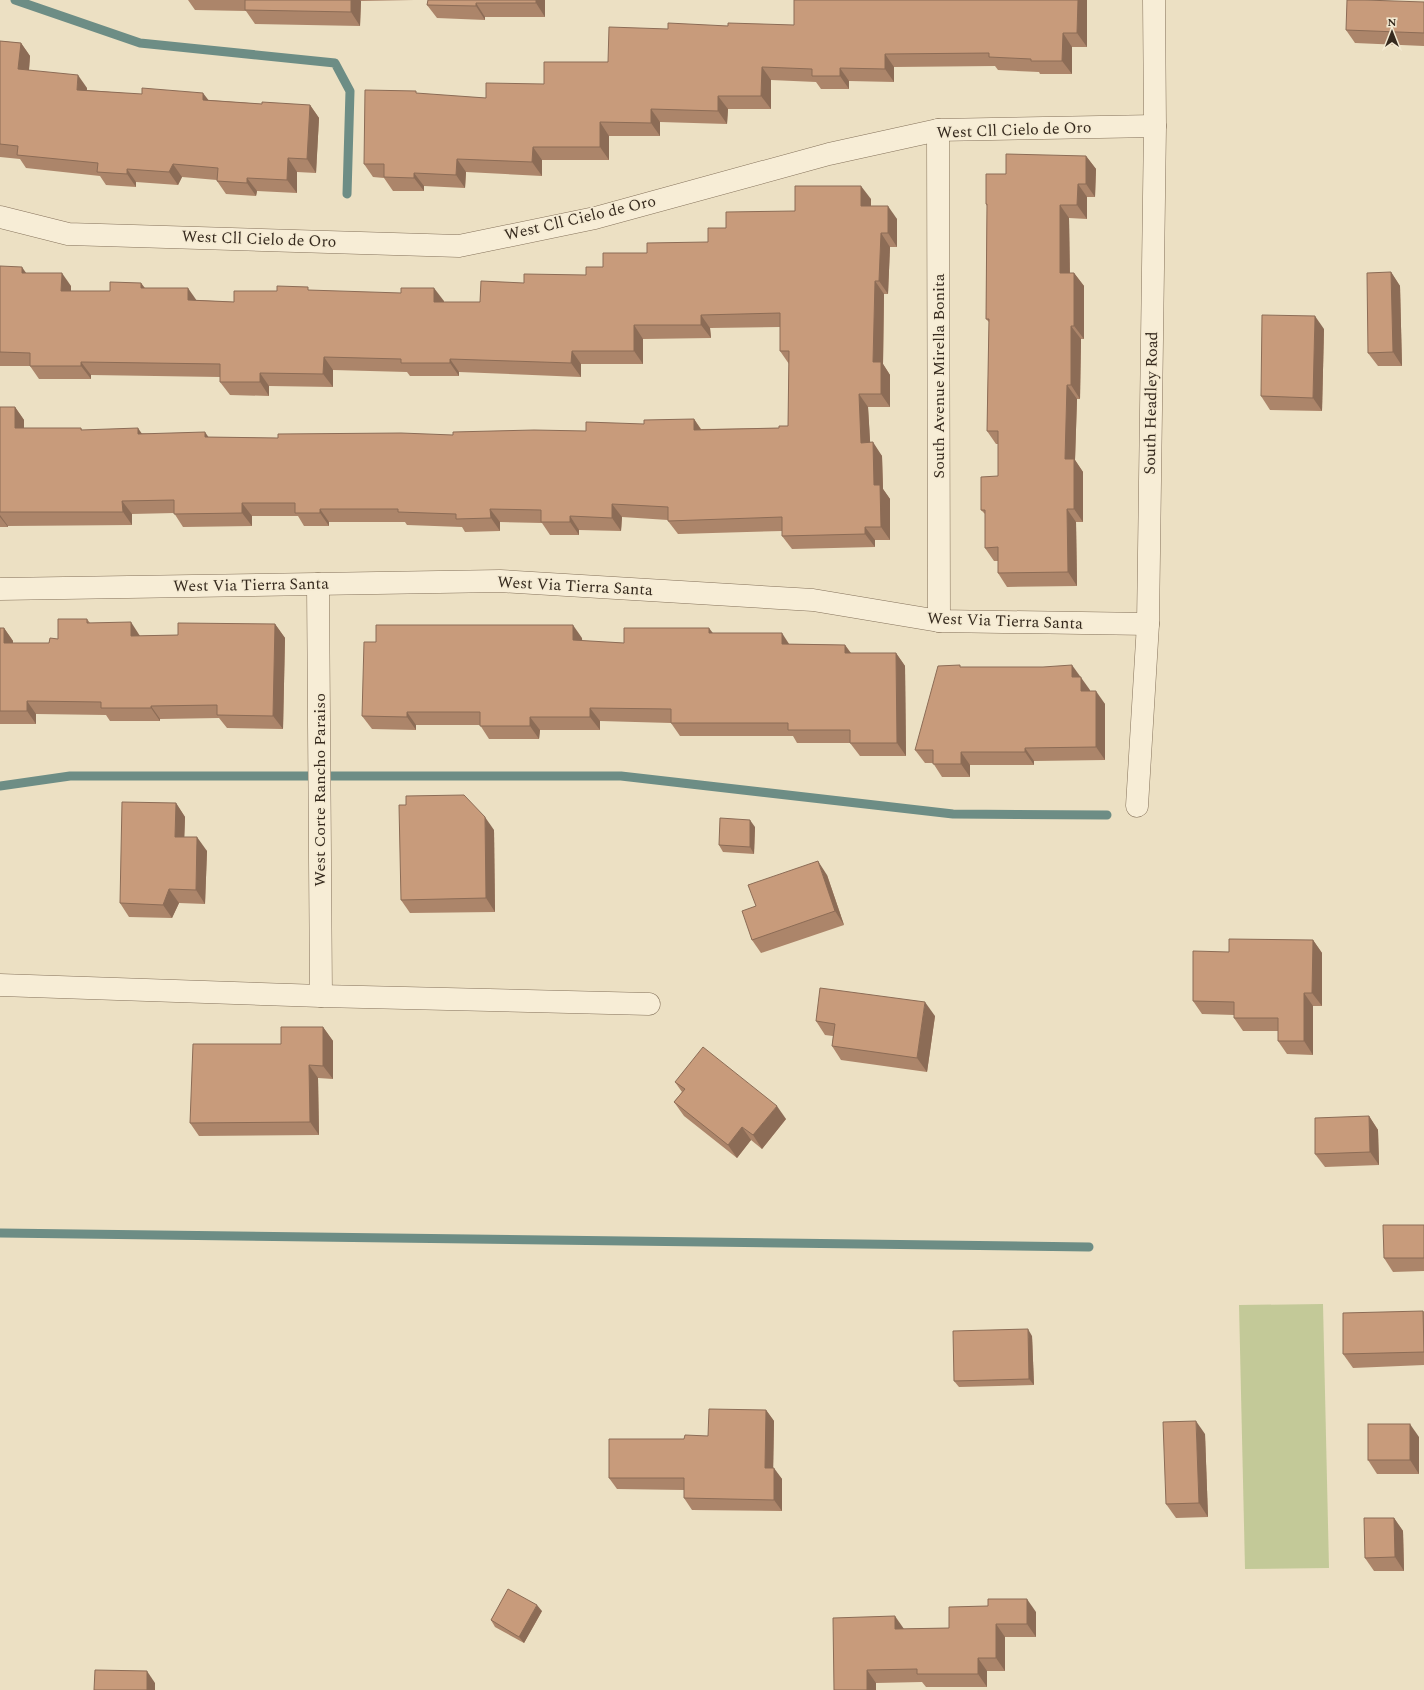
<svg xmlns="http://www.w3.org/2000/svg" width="1424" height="1690" font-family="Spectral,serif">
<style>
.green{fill:#c3c998}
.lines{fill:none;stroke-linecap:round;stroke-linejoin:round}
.stream{stroke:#6d8d85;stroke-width:9}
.minor-casing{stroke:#85725b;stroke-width:23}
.minor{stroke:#f7edd6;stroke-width:22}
.wall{fill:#ac856a}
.shaded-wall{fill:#8c6c56}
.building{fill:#c89b7b;stroke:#8c6c56}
.labels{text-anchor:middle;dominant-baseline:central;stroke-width:3;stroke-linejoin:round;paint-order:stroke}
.street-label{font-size:16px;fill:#362a1e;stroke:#f4ead2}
</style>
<rect width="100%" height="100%" fill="#ece0c3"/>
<polygon class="green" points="1323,1304 1329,1568 1245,1569 1239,1305"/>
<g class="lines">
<g class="stream">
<polyline points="15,0 140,43 335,63 350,91 347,194"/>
<polyline points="0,786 70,776 621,776 953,814 1107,815"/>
<polyline points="0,1233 1089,1247"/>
</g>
<g class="minor-casing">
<g id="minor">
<polyline points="938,130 939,621"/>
<polyline points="0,217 68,234 459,246 595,218 829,154 938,130 1155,126"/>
<polyline points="318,584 321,996"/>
<polyline points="0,589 500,581 813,600 939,621 1148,624"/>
<polyline points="1137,806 1148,624 1155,126 1154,0"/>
<polyline points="0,985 321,996 649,1004"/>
</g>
</g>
<use href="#minor" class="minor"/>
</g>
<g class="wall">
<polygon points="188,0 414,0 361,1 360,26 255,24 246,11 195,10"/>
<polygon points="428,0 545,0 545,17 485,17 485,20 437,18 427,5"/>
<polygon points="1087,0 1087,47 1072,47 1072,74 1040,74 1039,72 998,70 995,66 894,67 894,82 849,81 849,89 821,89 816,82 771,80 771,109 728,109 727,124 660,122 660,136 609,136 609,160 542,160 542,176 466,172 465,188 424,186 424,191 393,191 384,178 373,177 364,164 418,94 486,98 544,84 608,62 668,29 728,26 794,25"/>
<polygon points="1424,2 1424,46 1355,43 1346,30"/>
<polygon points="0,41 21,43 30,56 29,70 87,88 87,90 209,100 262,104 310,105 319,118 316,173 297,172 297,193 257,191 256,196 226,194 217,181 217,180 182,177 178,185 136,182 136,187 106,185 100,176 26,168 20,159 0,157"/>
<polygon points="1086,156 1096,169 1095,197 1087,197 1087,219 1069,218 1070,273 1074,273 1084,286 1084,339 1081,339 1080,399 1077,399 1075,460 1083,472 1083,522 1076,522 1077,586 1007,587 998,573 998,561 994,561 985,548 985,514 981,510 998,476 998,444 996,444 987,431 989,322 986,319 987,206 986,204 1006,174"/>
<polygon points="871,199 871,206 897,219 897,247 890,247 888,294 884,294 883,364 890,375 890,407 868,407 870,442 882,456 883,489 890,499 890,540 875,540 875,547 792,549 782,536 782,531 678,534 668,521 668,520 622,517 621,531 579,530 579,535 550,535 542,523 500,522 500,531 465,532 462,527 407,525 405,522 329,522 329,526 304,526 298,516 252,516 252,526 183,527 174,513 132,514 132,525 8,526 8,527 0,527 0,407 15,407 24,420 24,428 81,428 82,430 208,437 278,438 453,435 586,431 644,424 694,419 701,429 779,428 788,426 789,364 780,351 780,327 710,328 711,338 643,339 643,364 581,364 581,377 459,372 459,376 410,376 407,372 333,370 333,387 269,386 269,396 230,395 220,382 220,377 91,375 91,379 39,379 30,366 0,366 0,266 26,273 71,286 71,291 110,291 141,283 145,288 196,300 234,302 277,291 310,290 444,301 444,302 480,302 524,283 586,275 603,267 647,253 708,242 726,228 795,211"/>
<polygon points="1391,272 1400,286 1402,366 1378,366 1368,353"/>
<polygon points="1324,329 1322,411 1270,410 1261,396"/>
<polygon points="87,619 90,623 140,636 178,635 275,624 285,638 283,729 227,728 219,718 160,719 160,721 110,721 106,715 36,714 36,724 0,724 0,628 4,628 13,641 13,643 49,643 58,639"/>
<polygon points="713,633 789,644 845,645 851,653 896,653 905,666 906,756 860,756 850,743 797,743 793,736 680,736 671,723 600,721 600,730 540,730 539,739 489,739 480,725 416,725 416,730 372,729 362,716 582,638 582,641 624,643"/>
<polygon points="961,667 1080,677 1090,691 1105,704 1105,760 1034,761 1034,765 970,765 970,777 942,777 933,763 925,763 915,750"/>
<polygon points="176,803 185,817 184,837 207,851 205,904 179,903 172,918 129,917 120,903"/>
<polygon points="406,805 494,830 495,912 410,913 401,900"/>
<polygon points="755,827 754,854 723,852 719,845"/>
<polygon points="827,875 844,925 761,953 752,940 756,906"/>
<polygon points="1313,940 1322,953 1322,1006 1313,1006 1313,1055 1287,1054 1278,1041 1278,1031 1243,1031 1234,1018 1234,1015 1202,1014 1193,1001"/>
<polygon points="935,1016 927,1072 841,1060 832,1046 833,1036 825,1035 816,1021"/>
<polygon points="323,1027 333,1041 333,1079 318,1078 319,1135 199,1136 190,1123 281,1044"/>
<polygon points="675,1082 786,1119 762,1149 751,1140 737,1158 684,1116 674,1102 682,1092"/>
<polygon points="1369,1116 1378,1130 1379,1165 1325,1167 1315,1154"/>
<polygon points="1424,1225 1424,1271 1393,1272 1384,1258"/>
<polygon points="1423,1311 1424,1312 1424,1365 1353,1368 1343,1354"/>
<polygon points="1032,1336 1034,1385 959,1387 954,1381"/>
<polygon points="766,1410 774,1421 773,1468 782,1479 782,1511 692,1510 684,1498 684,1490 617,1489 609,1478 684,1439 708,1436"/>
<polygon points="1205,1434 1208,1517 1176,1518 1166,1504"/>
<polygon points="1419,1437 1419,1474 1377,1474 1368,1460"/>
<polygon points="1394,1518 1403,1531 1404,1571 1374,1571 1365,1558"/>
<polygon points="542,1611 524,1643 495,1627 491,1620"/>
<polygon points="1036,1612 1036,1637 1005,1637 1005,1671 987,1671 987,1687 926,1687 922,1682 876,1683 876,1690 834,1690 903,1629 949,1628"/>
</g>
<g class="shaded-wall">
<polygon points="351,0 360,0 361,1 360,26 351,12"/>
<polygon points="536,0 545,0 545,17 536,3"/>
<polygon points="1078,0 1087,0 1087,47 1077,33"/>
<polygon points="476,3 485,17 485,20 476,6"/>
<polygon points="1063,33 1072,47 1072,74 1062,61"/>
<polygon points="21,43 30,56 28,82 18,69"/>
<polygon points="885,54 894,67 894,82 885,69"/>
<polygon points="762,67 771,80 771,109 761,96"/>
<polygon points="840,68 849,81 849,89 840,76"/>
<polygon points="78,75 87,88 86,103 77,90"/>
<polygon points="203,93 213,106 203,100"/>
<polygon points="718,96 728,109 727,124 718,111"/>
<polygon points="310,105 319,118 316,173 307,159"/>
<polygon points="651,109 660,122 660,136 651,123"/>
<polygon points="600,122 609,136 609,160 600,147"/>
<polygon points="533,147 542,160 542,176 532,162"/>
<polygon points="1086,156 1096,169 1095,197 1086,184"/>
<polygon points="288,158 297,172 297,193 287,180"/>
<polygon points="457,159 466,172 465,188 456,175"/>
<polygon points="173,164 182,177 178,185 169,172"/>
<polygon points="127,169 136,182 136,187 127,174"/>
<polygon points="414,173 424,186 424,191 414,178"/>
<polygon points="247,178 257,191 256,196 247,183"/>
<polygon points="1078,184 1087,197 1087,219 1077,205"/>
<polygon points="861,186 871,199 871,219 861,206"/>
<polygon points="1060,205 1069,218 1070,286 1060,273"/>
<polygon points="888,206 897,219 897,247 888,233"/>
<polygon points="881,233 890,247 888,294 879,281"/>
<polygon points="22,267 31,280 22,273"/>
<polygon points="1391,272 1400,286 1402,366 1393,352"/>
<polygon points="62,273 71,286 71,304 61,291"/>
<polygon points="1074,273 1084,286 1084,339 1074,326"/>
<polygon points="875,281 884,294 883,364 890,375 890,407 881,394 873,362"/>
<polygon points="141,283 150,296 141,288"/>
<polygon points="188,288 197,301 188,300"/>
<polygon points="434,288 444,301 444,315 434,302"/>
<polygon points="701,315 710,328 711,338 701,325"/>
<polygon points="1315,316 1324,329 1322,411 1313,398"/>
<polygon points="634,325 643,339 643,364 634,351"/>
<polygon points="1071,326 1081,339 1080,399 1071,385"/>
<polygon points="572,351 581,364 581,377 571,363"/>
<polygon points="324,357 333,370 333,387 323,374"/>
<polygon points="450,359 459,372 459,376 450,363"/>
<polygon points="81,362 91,375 91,379 81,366"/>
<polygon points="260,373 269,386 269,396 260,382"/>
<polygon points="1067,385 1077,399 1075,460 1083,472 1083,522 1074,509 1065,459"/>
<polygon points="859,394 868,407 871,456 861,443"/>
<polygon points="15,407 24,420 24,442 15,428"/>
<polygon points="694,419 703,433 694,430"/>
<polygon points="138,428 147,441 138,434"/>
<polygon points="205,432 214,445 205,437"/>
<polygon points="873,442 882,456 883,489 890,499 890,540 881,527 874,485"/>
<polygon points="122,501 132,514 132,525 123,512"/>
<polygon points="242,503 252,516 252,526 242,513"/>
<polygon points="612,504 622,517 621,531 612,518"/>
<polygon points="320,509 329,522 329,526 320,513"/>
<polygon points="490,509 500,522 500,531 491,518"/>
<polygon points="1067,509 1076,522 1077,586 1068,572"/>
<polygon points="0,515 8,526 8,527 0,517"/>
<polygon points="570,516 579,530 579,535 570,522"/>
<polygon points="865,527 875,540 875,547 865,534"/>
<polygon points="131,622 140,636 131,636"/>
<polygon points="275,624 285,638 283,729 273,716"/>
<polygon points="573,625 582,638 583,653 573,640"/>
<polygon points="4,628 13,641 13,657 4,643"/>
<polygon points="709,628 719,641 709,633"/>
<polygon points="782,633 791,647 782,644"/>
<polygon points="845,645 854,658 845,653"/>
<polygon points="896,653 905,666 906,756 897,743"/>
<polygon points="1072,665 1090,690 1090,705 1072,677"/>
<polygon points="1096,691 1105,704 1105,760 1096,747"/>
<polygon points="27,701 36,714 36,724 27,711"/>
<polygon points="151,706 160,719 160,721 151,708"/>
<polygon points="590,708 600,721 600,730 590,717"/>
<polygon points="407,712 416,725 416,730 407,717"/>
<polygon points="530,717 540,730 539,739 530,726"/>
<polygon points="1025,748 1034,761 1034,765 1025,752"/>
<polygon points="961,752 970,765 970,777 961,764"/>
<polygon points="176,803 185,817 184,850 175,837"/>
<polygon points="485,817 494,830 495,912 486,898"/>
<polygon points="750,820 755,827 754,854 750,847"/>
<polygon points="197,837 207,851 205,904 196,890"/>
<polygon points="818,861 827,875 844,925 835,911"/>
<polygon points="169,889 179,903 172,918 163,905"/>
<polygon points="1313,940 1322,953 1322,1006 1312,993"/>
<polygon points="1304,993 1313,1006 1313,1055 1304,1041"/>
<polygon points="925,1002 935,1016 927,1072 917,1058"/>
<polygon points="323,1027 333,1041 333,1079 323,1066"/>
<polygon points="309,1065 318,1078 319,1135 310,1122"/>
<polygon points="777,1106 786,1119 762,1149 753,1135"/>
<polygon points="1369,1116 1378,1130 1379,1165 1370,1152"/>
<polygon points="742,1127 751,1140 737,1158 728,1145"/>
<polygon points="1028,1329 1032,1336 1034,1385 1029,1379"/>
<polygon points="766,1410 774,1421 773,1479 765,1468"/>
<polygon points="1196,1421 1205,1434 1208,1517 1199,1503"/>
<polygon points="1410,1424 1419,1437 1419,1474 1410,1460"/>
<polygon points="774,1468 782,1479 782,1511 774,1500"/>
<polygon points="1394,1518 1403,1531 1404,1571 1395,1557"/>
<polygon points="1027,1599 1036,1612 1036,1637 1027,1624"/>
<polygon points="537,1605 542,1611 524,1643 519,1637"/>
<polygon points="895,1616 904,1629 895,1629"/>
<polygon points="996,1624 1005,1637 1005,1671 996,1658"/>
<polygon points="978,1658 987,1671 987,1687 978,1674"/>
<polygon points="867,1670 876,1683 876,1690 867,1690"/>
<polygon points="147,1671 155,1683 155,1690 147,1690"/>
</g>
<g class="building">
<polygon points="245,0 351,0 351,12 245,10"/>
<polygon points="428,0 536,0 536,3 476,3 476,6 427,5"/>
<polygon points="794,0 1078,0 1077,33 1063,33 1062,61 1031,61 1031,59 989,57 989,53 885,54 885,69 840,68 840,76 812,76 812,69 762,67 761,96 718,96 718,111 651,109 651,123 600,122 600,147 533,147 532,162 457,159 456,175 414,173 414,178 384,177 384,164 364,164 365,90 416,91 416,93 486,98 486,83 544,84 544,62 608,62 609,27 668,29 668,23 728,26 728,23 794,25"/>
<polygon points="1347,0 1365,0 1424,2 1424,33 1346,30"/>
<polygon points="0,41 21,43 18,69 78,75 77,90 142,94 142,88 203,93 203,100 262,104 262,102 310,105 307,159 288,158 287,180 247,178 247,183 217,181 218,168 173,164 169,172 127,169 127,174 97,172 98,163 17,155 18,146 0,144"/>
<polygon points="1006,154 1086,156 1086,184 1078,184 1077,205 1060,205 1060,273 1074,273 1074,326 1071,326 1071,385 1067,385 1065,459 1074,459 1074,509 1067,509 1068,572 998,573 998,547 985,548 985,510 981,510 981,477 998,476 998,431 987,431 989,319 986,319 987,204 986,204 986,174 1006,174"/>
<polygon points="795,186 861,186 861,206 888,206 888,233 881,233 879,281 875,281 873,362 881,362 881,394 859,394 861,443 873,442 874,485 880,485 881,527 865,527 865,534 782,536 782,517 668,521 668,507 612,504 612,518 570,516 570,522 541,522 541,510 490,509 491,518 456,519 456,514 398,512 398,509 320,509 320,513 295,513 295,503 242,503 242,513 174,514 174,500 122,501 123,512 0,512 0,407 15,407 15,428 81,428 81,430 138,428 138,434 205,432 205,437 278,438 278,434 401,433 453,435 453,432 534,430 586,431 586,422 644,424 644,420 694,419 694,430 779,428 779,426 788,426 789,351 780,351 780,313 701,315 701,325 634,325 634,351 572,351 571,363 450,359 450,363 401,363 401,359 324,357 323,374 260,373 260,382 220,382 220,364 81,362 81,366 30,366 30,353 0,352 0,266 22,267 22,273 62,273 61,291 110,291 110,282 141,283 141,288 188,288 188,300 234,302 234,291 277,291 277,286 308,287 308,290 401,293 401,288 434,288 434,302 480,302 481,281 524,283 524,274 586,275 586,267 603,267 603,253 647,253 647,243 708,242 708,228 726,228 726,212 795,211"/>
<polygon points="1391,272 1393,352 1368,353 1367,273"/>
<polygon points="1262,315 1315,316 1313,398 1261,396"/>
<polygon points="58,619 87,619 87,623 131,622 131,636 178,635 178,623 275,624 273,716 217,715 217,705 151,706 151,708 101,708 101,702 27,701 27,711 0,711 0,628 4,628 4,643 49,643 50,638 58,639"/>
<polygon points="376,625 573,625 573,640 624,643 624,628 709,628 709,633 782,633 782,644 845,645 845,653 896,653 897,743 850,743 850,730 788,730 788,723 671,723 671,709 590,708 590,717 530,717 530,726 480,726 480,712 407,712 407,717 362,716 364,642 376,642"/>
<polygon points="960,665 960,667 1043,667 1072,665 1072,677 1081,677 1081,691 1096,691 1096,747 1025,748 1025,752 961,752 961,764 933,764 933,750 915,750 938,666"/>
<polygon points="464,795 485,817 486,898 401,900 399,805 406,805 406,796"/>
<polygon points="122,802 176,803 175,837 197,837 196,890 169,889 163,905 120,903"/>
<polygon points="720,818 750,820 750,847 719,845"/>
<polygon points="818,861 835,911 752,940 742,911 756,906 748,885"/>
<polygon points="1229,939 1313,940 1312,993 1304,993 1304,1041 1278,1041 1278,1018 1234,1018 1234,1002 1193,1001 1193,951 1229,952"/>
<polygon points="820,988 925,1002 917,1058 832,1046 835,1024 816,1021"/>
<polygon points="281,1027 323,1027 323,1066 309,1065 310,1122 190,1123 193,1044 281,1044"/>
<polygon points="703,1047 777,1106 753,1135 742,1127 728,1145 674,1102 685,1089 675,1082"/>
<polygon points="1369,1116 1370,1152 1315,1154 1315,1118"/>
<polygon points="1383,1225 1424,1225 1424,1258 1384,1258"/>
<polygon points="1423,1311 1424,1352 1343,1354 1343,1313"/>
<polygon points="1028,1329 1029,1379 954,1381 953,1331"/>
<polygon points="709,1409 766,1410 765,1468 774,1468 774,1500 684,1498 684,1478 609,1478 609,1439 684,1439 685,1435 708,1436"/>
<polygon points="1196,1421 1199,1503 1166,1504 1163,1422"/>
<rect x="1368" y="1424" width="42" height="36"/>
<polygon points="1364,1518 1394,1518 1395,1557 1365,1558"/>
<polygon points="508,1589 537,1605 519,1637 491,1620"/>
<polygon points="988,1599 1027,1599 1027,1624 996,1624 996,1658 978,1658 978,1674 917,1674 917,1669 867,1670 867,1690 834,1690 833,1618 895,1616 895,1629 949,1628 949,1607 988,1606"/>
<polygon points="95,1670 147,1671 147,1690 94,1690"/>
</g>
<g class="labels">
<g class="street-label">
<text transform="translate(1014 130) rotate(-2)">West Cll Cielo de Oro</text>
<text transform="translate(580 218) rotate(-13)">West Cll Cielo de Oro</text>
<text transform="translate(259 239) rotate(2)">West Cll Cielo de Oro</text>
<text transform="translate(939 376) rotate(-90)">South Avenue Mirella Bonita</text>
<text transform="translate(1151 403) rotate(-89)">South Headley Road</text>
<text transform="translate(251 585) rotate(-1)">West Via Tierra Santa</text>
<text transform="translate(575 586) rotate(3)">West Via Tierra Santa</text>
<text transform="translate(1005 621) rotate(2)">West Via Tierra Santa</text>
<text transform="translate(320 790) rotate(-90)">West Corte Rancho Paraiso</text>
</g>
</g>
<g transform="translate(1392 32)" stroke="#f4ead2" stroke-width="3" paint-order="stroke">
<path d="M0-3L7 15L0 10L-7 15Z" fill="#362a1e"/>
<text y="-6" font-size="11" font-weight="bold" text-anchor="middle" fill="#362a1e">N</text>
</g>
</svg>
